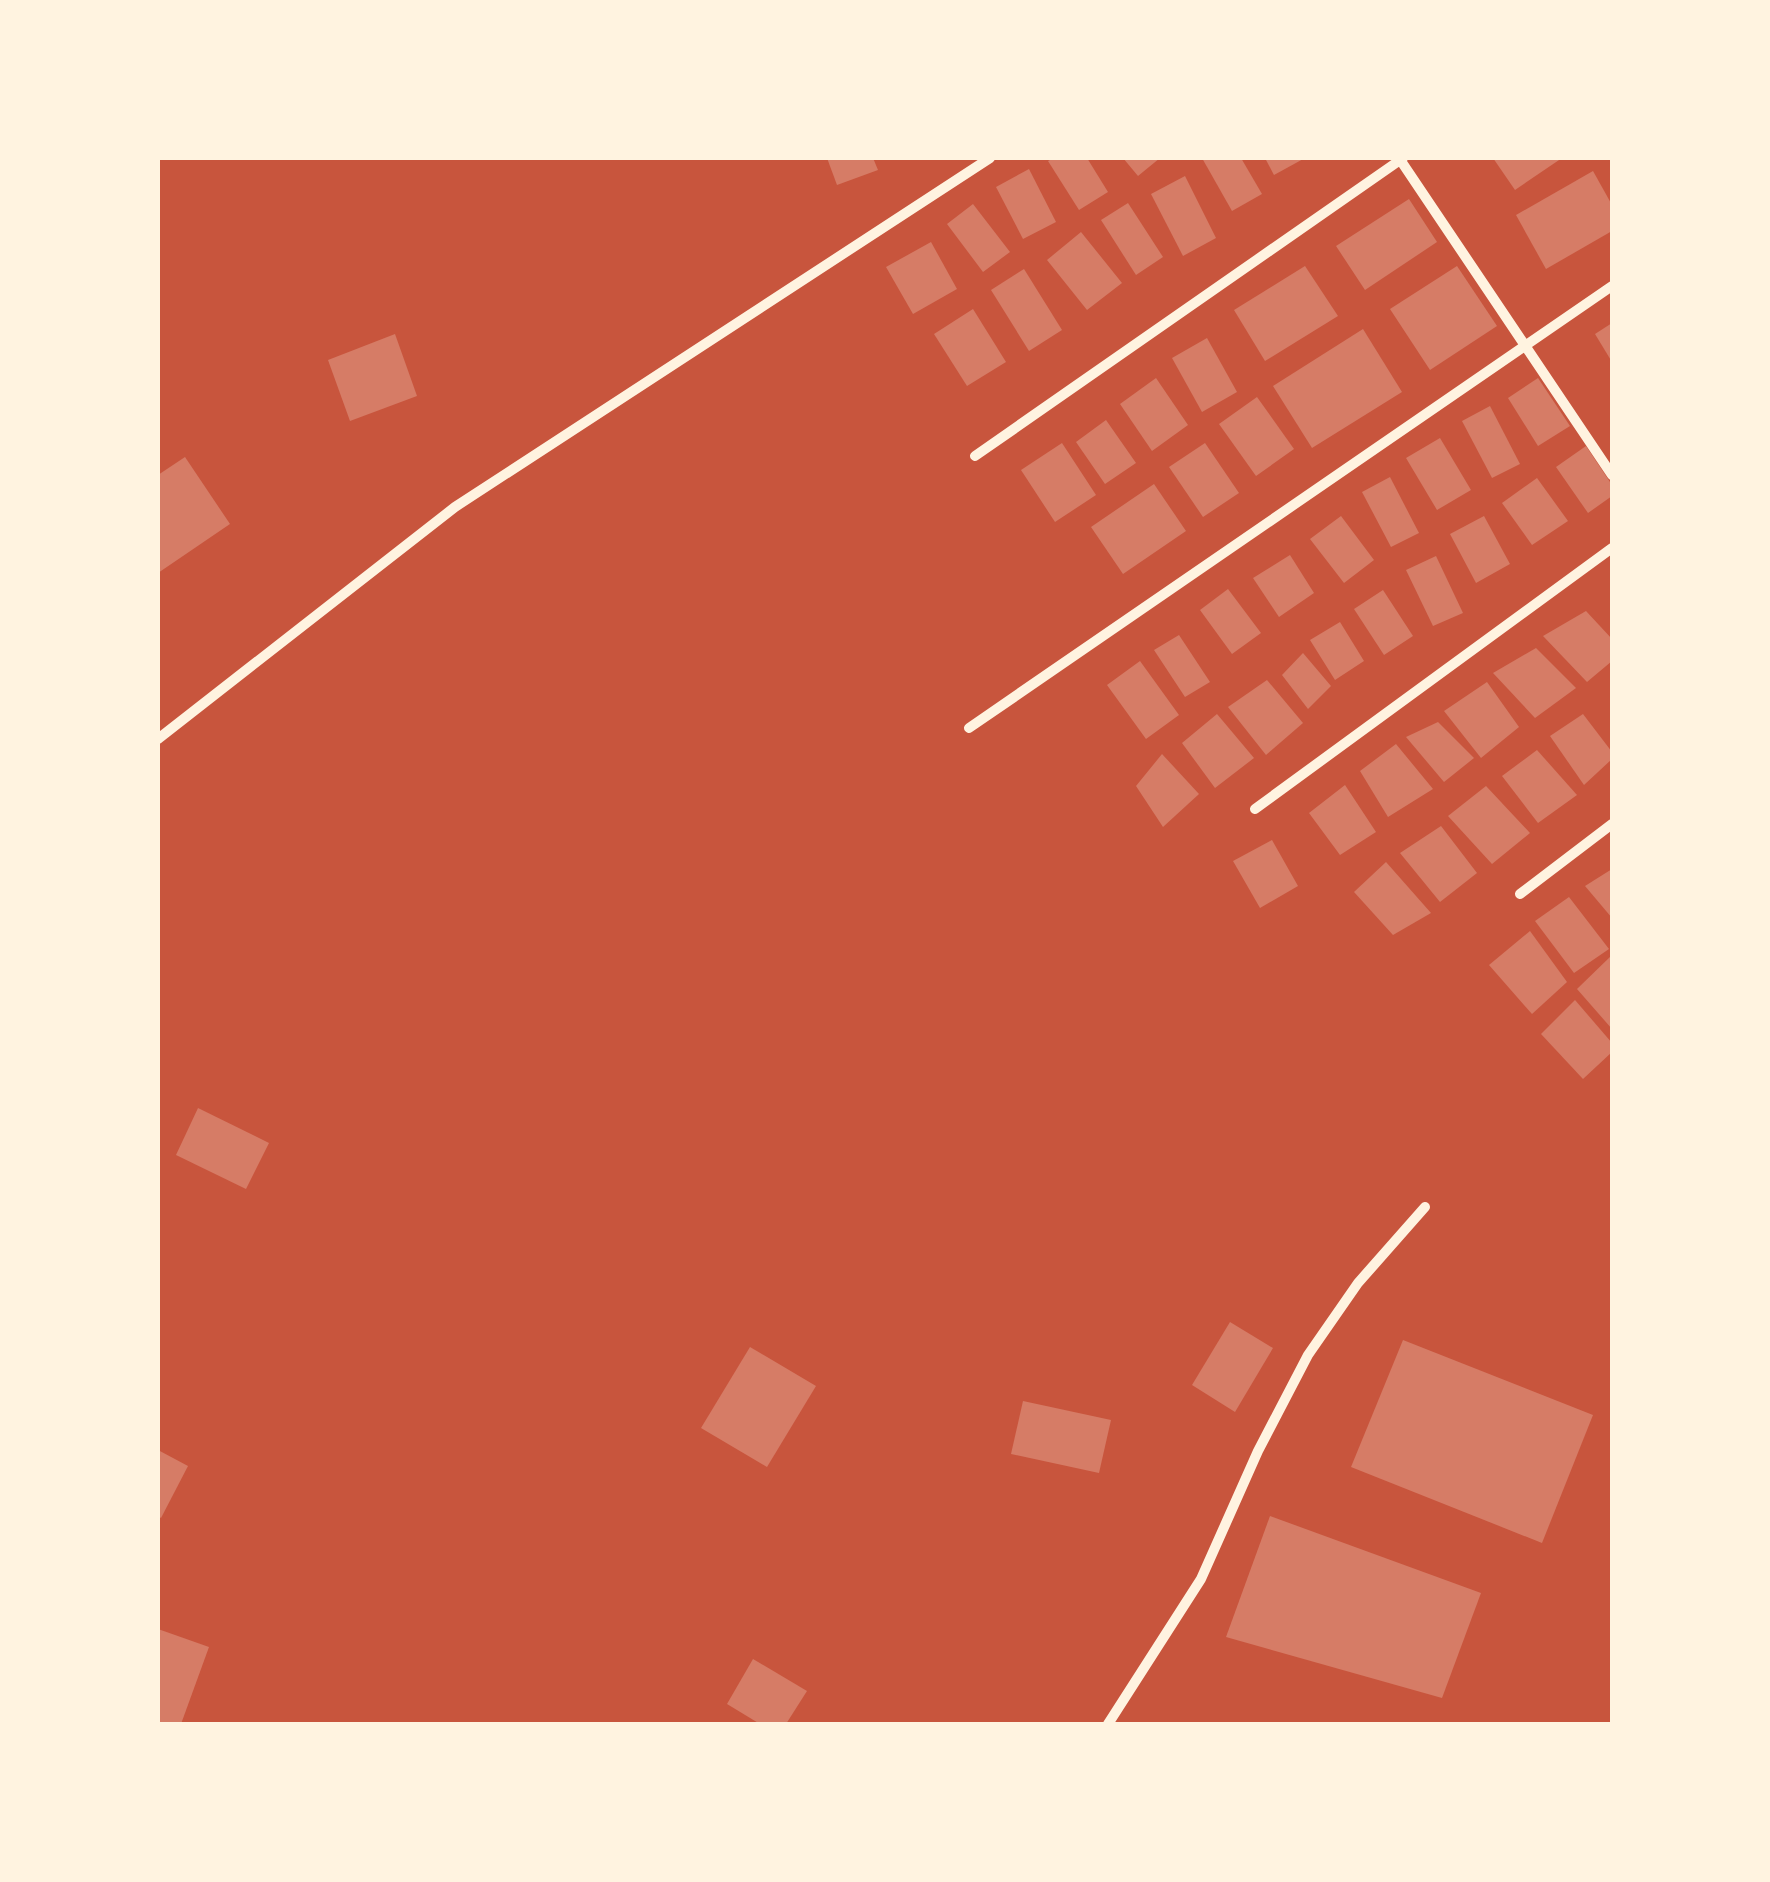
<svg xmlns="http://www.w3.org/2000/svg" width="1770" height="1882" font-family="'Asap Condensed',sans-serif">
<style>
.building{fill:#d67c66}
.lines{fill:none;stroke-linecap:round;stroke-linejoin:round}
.minor{stroke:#fff3e0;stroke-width:10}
</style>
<rect width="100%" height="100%" fill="#c8553d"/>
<g class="building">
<polygon points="827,158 873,158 878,170 837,185"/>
<polygon points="1054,158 1087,158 1108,192 1079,210 1048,161"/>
<polygon points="1123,158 1160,158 1138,176"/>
<polygon points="1202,158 1241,158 1262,194 1232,211"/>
<polygon points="1265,158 1305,158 1274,175"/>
<polygon points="1493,158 1562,158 1515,190"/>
<polygon points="1029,169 1056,222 1023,239 996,187"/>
<polygon points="1593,171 1612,205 1612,231 1546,269 1516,215"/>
<polygon points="1185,176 1216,238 1183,256 1151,194"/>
<polygon points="1409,199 1437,242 1365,290 1336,246"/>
<polygon points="1128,203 1163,257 1136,275 1101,220"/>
<polygon points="973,204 1010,252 983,272 947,224"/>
<polygon points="1081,232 1122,283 1087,310 1047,260"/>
<polygon points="931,242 957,289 913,314 886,267"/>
<polygon points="1305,266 1338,316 1265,361 1234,310"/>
<polygon points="1457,266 1497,326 1430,370 1390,309"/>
<polygon points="1024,269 1062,330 1029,351 991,290"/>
<polygon points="973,309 1006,362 967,386 934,334"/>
<polygon points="1612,323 1612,362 1595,334"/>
<polygon points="1363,329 1402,392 1312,448 1273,386"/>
<polygon points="395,334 417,396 350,421 328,360"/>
<polygon points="1207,338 1237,392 1202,412 1172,358"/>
<polygon points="1156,378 1188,425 1152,451 1120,404"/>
<polygon points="1538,378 1570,426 1538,446 1508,398"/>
<polygon points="1257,397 1294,449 1256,476 1219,424"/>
<polygon points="1490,406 1520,464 1492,478 1462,421"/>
<polygon points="1106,420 1136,463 1105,484 1076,442"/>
<polygon points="1440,438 1471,490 1437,510 1406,458"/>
<polygon points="1062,443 1096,495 1055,522 1021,470"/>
<polygon points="1205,443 1239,493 1203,517 1169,467"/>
<polygon points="1586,446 1612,485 1612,496 1588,513 1556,467"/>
<polygon points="185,457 230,524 158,573 158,475"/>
<polygon points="1390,477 1419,533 1391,547 1362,492"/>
<polygon points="1537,478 1568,521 1532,545 1502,503"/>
<polygon points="1154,484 1186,531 1123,574 1091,527"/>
<polygon points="1341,516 1374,560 1344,583 1310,539"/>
<polygon points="1484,516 1510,564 1476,583 1450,534"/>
<polygon points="1290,555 1314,593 1279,617 1253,578"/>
<polygon points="1436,556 1463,613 1433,626 1406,570"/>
<polygon points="1228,589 1261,633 1232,654 1200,610"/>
<polygon points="1383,590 1413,636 1384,655 1354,609"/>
<polygon points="1586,611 1612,639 1612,661 1587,682 1543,636"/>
<polygon points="1340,622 1364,661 1335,680 1310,640"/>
<polygon points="1179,635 1210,682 1185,697 1154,650"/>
<polygon points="1536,648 1576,688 1535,718 1493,673"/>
<polygon points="1303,653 1331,686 1308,709 1282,675"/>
<polygon points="1140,661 1179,715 1146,739 1107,685"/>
<polygon points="1267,680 1303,723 1266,755 1228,707"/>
<polygon points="1487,682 1519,727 1481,758 1444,711"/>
<polygon points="1217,714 1254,758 1215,788 1182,743"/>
<polygon points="1583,714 1612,752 1612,759 1584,785 1550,736"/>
<polygon points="1438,722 1474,758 1444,782 1406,737"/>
<polygon points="1396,744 1433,789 1388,817 1360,771"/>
<polygon points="1537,750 1577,795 1538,823 1502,776"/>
<polygon points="1162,754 1199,794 1163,827 1136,786"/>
<polygon points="1345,785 1376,832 1340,855 1309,813"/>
<polygon points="1486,786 1530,833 1492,864 1448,816"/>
<polygon points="1441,826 1477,873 1440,902 1400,853"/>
<polygon points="1272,840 1298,886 1260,908 1233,861"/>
<polygon points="1386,862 1431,913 1393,935 1354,892"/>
<polygon points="1612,869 1612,918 1585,886"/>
<polygon points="1569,897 1609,949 1574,973 1535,921"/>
<polygon points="1530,931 1567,982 1532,1014 1489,965"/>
<polygon points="1612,955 1612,1029 1577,989"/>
<polygon points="1575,1000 1612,1043 1612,1052 1583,1079 1541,1034"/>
<polygon points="198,1108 269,1143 246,1189 176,1155"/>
<polygon points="1230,1322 1273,1348 1235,1412 1192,1385"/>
<polygon points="1403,1340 1593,1415 1542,1543 1351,1467"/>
<polygon points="750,1347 816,1386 767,1467 701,1428"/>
<polygon points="1023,1401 1111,1420 1099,1473 1011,1454"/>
<polygon points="158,1450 188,1466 161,1518 158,1516"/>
<polygon points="1270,1516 1481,1593 1442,1698 1226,1637"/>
<polygon points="158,1629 209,1647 181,1724 158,1724"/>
<polygon points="753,1659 807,1691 786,1724 760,1724 727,1704"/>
</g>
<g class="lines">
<g class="minor">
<polyline points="1399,158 1612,475"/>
<polyline points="975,456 1403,158"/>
<polyline points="969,728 1612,286"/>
<polyline points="158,739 455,507 990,158"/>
<polyline points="1255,809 1612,548"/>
<polyline points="1520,894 1612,824"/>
<polyline points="1108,1724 1201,1579 1258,1451 1308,1355 1358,1283 1425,1207"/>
</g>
</g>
<rect width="1770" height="1882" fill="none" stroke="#fff3e0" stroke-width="320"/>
</svg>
